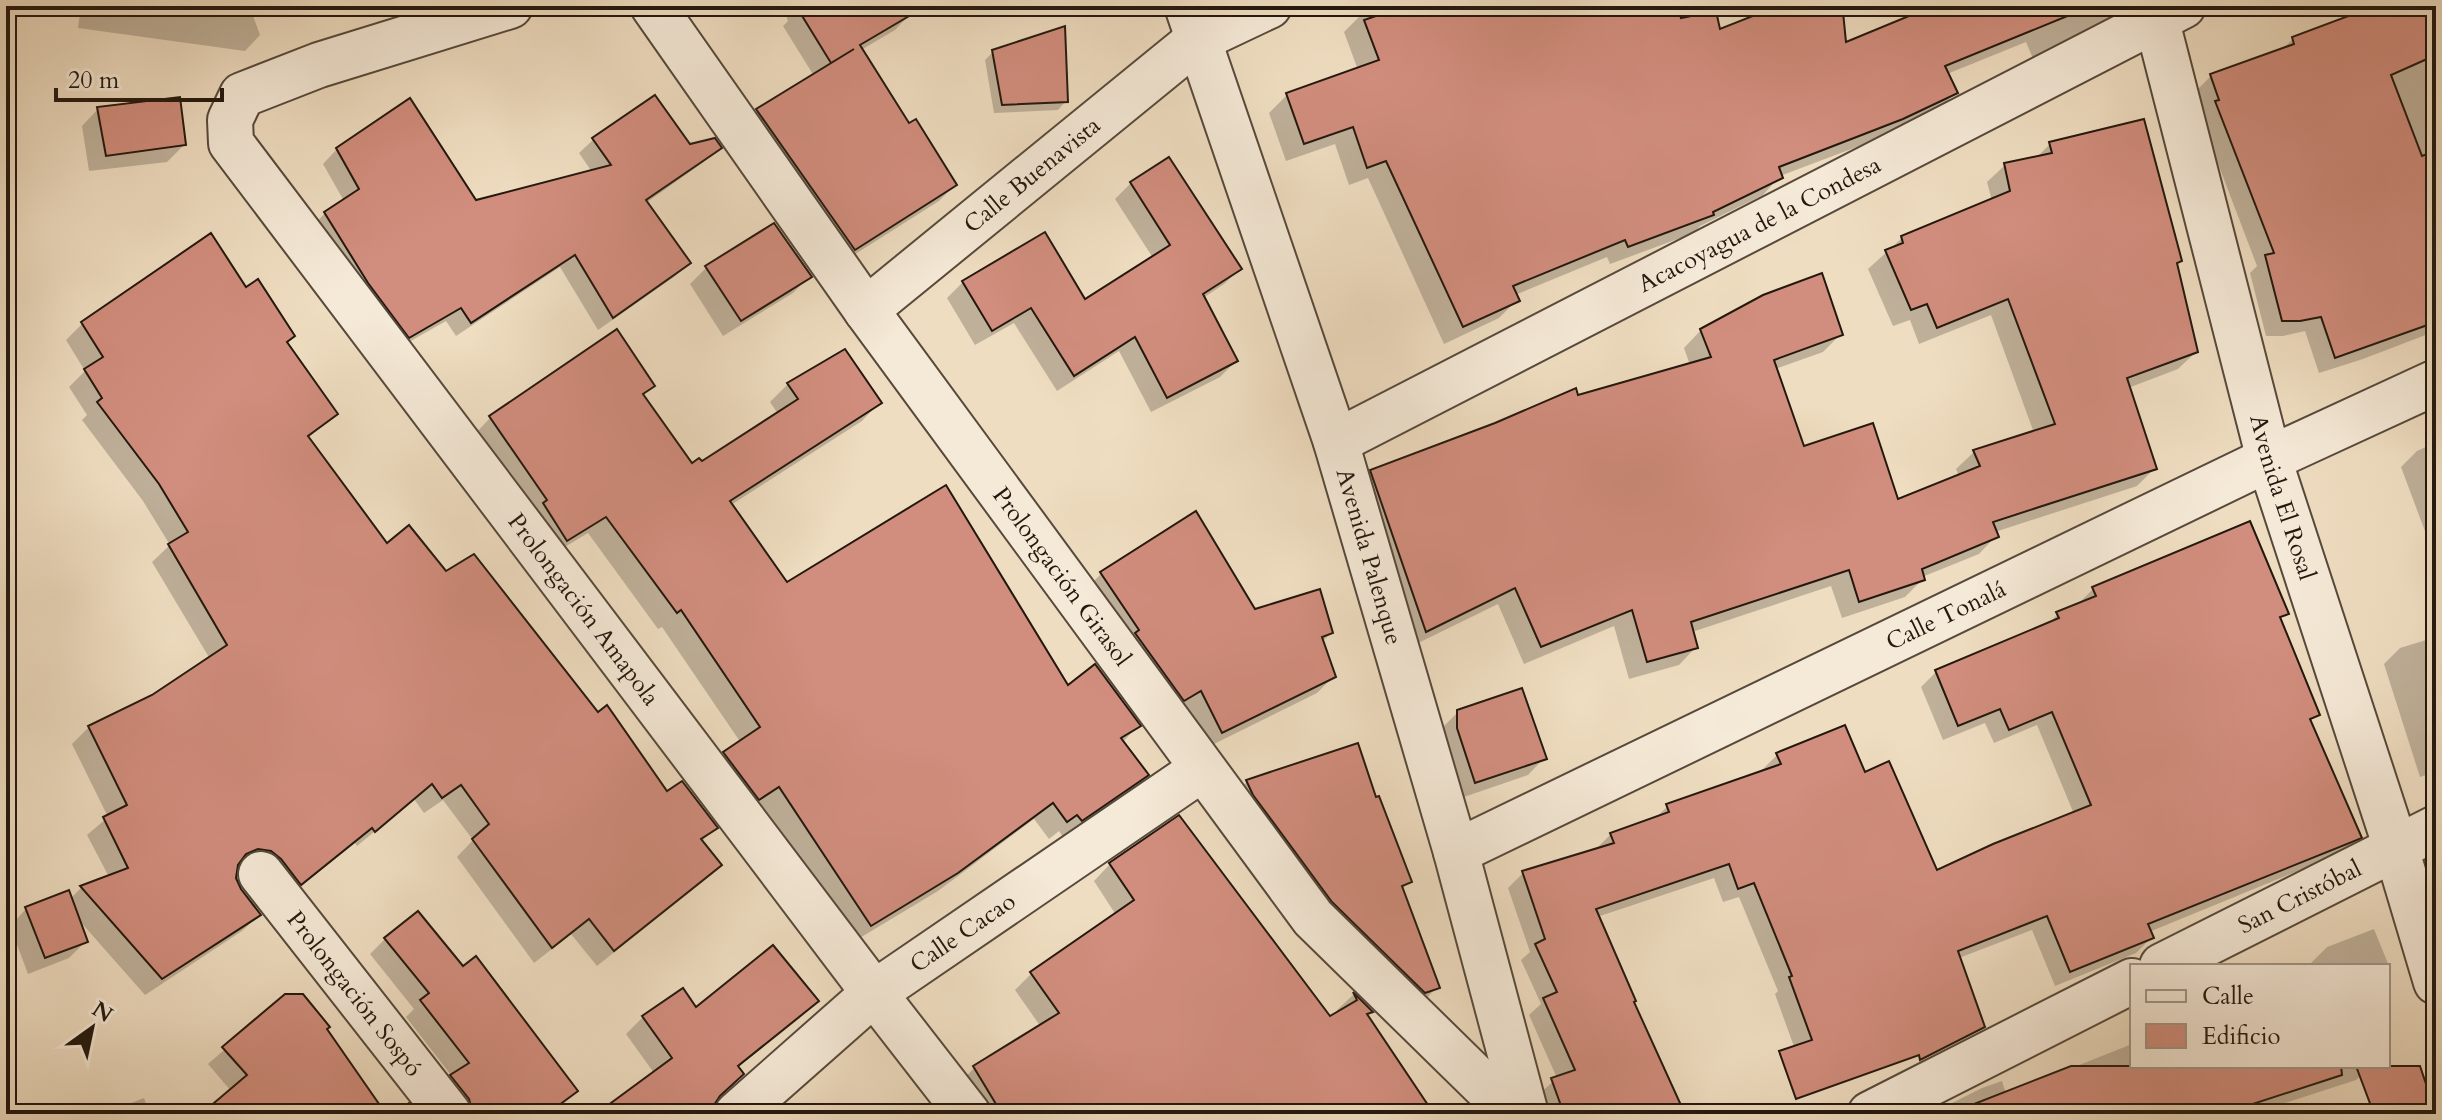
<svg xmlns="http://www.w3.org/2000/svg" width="2442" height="1120" font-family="Cardo,serif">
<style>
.shadow{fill:#0003}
.building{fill:#d18d7d;stroke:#23180e;stroke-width:2}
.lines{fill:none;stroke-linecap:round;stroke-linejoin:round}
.minor-casing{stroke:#56493b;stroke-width:48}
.minor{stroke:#f5e9d7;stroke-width:44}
.labels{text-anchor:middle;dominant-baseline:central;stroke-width:8;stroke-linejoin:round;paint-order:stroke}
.street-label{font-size:24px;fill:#23180e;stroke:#f5e9d7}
</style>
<rect width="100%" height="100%" fill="#efddc1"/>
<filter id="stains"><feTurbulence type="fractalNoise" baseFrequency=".0025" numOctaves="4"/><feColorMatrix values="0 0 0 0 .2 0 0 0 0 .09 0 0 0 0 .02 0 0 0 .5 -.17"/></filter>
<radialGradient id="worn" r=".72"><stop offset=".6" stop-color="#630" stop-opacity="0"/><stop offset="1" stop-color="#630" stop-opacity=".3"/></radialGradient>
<g class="shadow">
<polygon points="81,6 274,6 252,13 260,35 245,51 78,28"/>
<polygon points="418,6 457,6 422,17"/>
<polygon points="782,6 906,6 911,13 895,30 861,50 909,126 955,185 939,201 838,265 741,127 757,111 814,76 783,26 788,21"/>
<polygon points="1385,6 1676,6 1680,21 1719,32 1783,6 1823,6 1845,45 1938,6 2114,6 2116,11 2097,29 2034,61 2026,42 1947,74 1956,92 1938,110 1883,137 1780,176 1763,195 1700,226 1694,233 1610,264 1607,257 1515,295 1517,300 1499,318 1444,344 1368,178 1349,185 1335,144 1286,161 1269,113 1287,95 1358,70 1344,32 1362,14"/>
<polygon points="2353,6 2436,6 2436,331 2363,359 2319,373 2305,331 2283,336 2266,336 2250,273 2257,266 2201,119 2204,115 2195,92 2211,76 2281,50 2293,39 2351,17 2348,11"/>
<polygon points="993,52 1066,101 1058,110 994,113 985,60"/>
<polygon points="98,109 184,145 167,162 89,171 82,126"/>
<polygon points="594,139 719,147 705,161 646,203 688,263 674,277 598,330 560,267 456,336 446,321 395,350 311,228 325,213 344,201 323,164 337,149 476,202 592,172 579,153"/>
<polygon points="2050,144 2176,264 2196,352 2178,369 2128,388 2154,469 2137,486 1995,532 1996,536 1979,554 1922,577 1923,579 1905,597 1842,618 1831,586 1692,632 1696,647 1679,665 1629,679 1614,626 1524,664 1498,604 1408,648 1354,489 1371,472 1577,397 1690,365 1684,348 1701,330 1841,334 1823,352 1775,369 1803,448 1897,502 1959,476 1956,469 1974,452 2034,433 1991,315 1919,344 1910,320 1893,326 1868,269 1902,238 1992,201 1987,182 2005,165 2036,158"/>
<polygon points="1131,183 1240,269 1224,284 1203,298 1236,361 1220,377 1151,412 1119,351 1057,391 1014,323 975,345 947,298 963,282 1084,302 1153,258 1115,199"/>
<polygon points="210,236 336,414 307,439 387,546 446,573 598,714 666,794 715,828 701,842 719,865 703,881 597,966 571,934 534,963 457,857 473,840 443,800 424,813 414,799 357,846 355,843 284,900 254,867 240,865 235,867 234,879 240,890 259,915 242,931 145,995 78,919 86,941 69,958 28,974 10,926 26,909 70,899 81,888 109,877 87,835 108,817 72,744 89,727 153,697 210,659 152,562 170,545 143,501 82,420 87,415 69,387 85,371 66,340 82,324"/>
<polygon points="707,267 810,276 793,293 723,336 690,284"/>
<polygon points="788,384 879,403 862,421 731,505 786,585 1067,688 1138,726 1122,743 1146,775 1128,793 1063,837 1059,831 1049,839 1034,819 938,891 853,942 760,803 741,817 707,772 725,754 741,743 662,627 658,629 588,533 548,557 473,436 490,418 652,385 642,395 691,466 701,464 778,414 770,402"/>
<polygon points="2436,422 2436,531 2426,534 2401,467 2417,451 2430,445 2425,433"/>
<polygon points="2249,524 2286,613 2279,621 2317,714 2309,723 2359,837 2344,852 2149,932 2151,938 2136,953 2055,986 2032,930 1959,958 1809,1088 1775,994 1778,991 1739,897 1723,902 1714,878 1597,917 1632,1002 1682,1114 1544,1114 1538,1095 1557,1078 1529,1015 1541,1004 1521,960 1530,952 1508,888 1523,873 1596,849 1611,834 1653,820 1668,806 1763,772 1762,770 1777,755 1863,774 1936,873 2074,814 2037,725 1994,743 1985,723 1943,740 1921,687 1936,672 2046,626 2058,614 2078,604 2093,589"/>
<polygon points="1101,574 1331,633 1322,642 1333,677 1317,693 1206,748 1184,705 1167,715 1085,590"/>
<polygon points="2436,637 2436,772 2420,777 2384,664 2400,648"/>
<polygon points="1458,712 1544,758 1528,775 1458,799 1441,729"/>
<polygon points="1247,782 1375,800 1409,882 1401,890 1437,987 1424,1001 1411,1006 1233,796"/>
<polygon points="1110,864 1330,1019 1339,1014 1337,1010 1353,995 1370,1012 1366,1017 1431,1114 981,1114 959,1084 975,1067 1041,1027 1015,990 1032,973 1116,915 1094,881"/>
<polygon points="2374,929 2389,966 2388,967 2307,966 2312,965 2311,963 2327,947"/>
<polygon points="385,939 462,969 575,1091 550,1114 473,1114 450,1083 454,1079 406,1017 414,1009 370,954"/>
<polygon points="286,996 384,1114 204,1114 231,1091 208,1064"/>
<polygon points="816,1001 800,1018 708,1091 679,1108 626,1034 643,1017 696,1010"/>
<polygon points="2132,1044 2132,1066 2370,1066 2356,1080 2251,1114 1930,1114 1982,1088 2002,1081 2006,1094"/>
<polygon points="144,1098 150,1114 105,1114 111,1111"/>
</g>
<g class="building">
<polygon points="796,6 926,6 860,45 909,123 916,119 957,185 855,250 756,109 854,49 831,63"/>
<polygon points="1405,6 1678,6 1681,18 1716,11 1720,29 1778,6 1825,6 1828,14 1843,12 1846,42 1933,6 2087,6 2087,8 1945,66 1958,93 1903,119 1779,167 1783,178 1713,212 1714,215 1628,247 1625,240 1513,286 1520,301 1463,327 1386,161 1367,168 1353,127 1304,144 1286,93 1379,60 1364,20"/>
<polygon points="2375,6 2436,6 2436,55 2391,75 2422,156 2436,151 2436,322 2335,358 2321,317 2300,321 2282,321 2265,255 2274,253 2215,101 2219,100 2210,74 2294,44 2292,37"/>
<polygon points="1065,26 1068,102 1002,105 992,50"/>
<polygon points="655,95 690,144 715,138 722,148 646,200 691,263 613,318 575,255 471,323 461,308 409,338 368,283 324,212 359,189 336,148 410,98 476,200 611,165 592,138"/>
<polygon points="180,97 186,145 106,156 97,107"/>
<polygon points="2144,119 2182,261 2177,263 2198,352 2127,378 2157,469 1993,522 1999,537 1922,569 1925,580 1859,602 1849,570 1691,622 1698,648 1647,662 1632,610 1541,647 1515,588 1426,632 1370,470 1495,423 1576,388 1578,395 1711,357 1700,329 1763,295 1822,273 1843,335 1774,360 1804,446 1873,423 1898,499 1980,466 1973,450 2055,424 2008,299 1937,328 1927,304 1911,310 1885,250 1903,243 1901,236 2010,191 2004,163 2052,153 2049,142"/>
<polygon points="1169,157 1242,269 1203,294 1238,361 1167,398 1135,337 1074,376 1031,308 992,331 962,281 1045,232 1085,299 1170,245 1130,182"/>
<polygon points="774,223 812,277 741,321 705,266"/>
<polygon points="211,233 246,287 258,279 295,336 287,342 338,414 308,436 387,543 409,525 446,571 474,554 598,712 607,705 667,791 682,781 718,828 701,839 722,865 614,951 589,919 552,948 472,839 489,824 461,785 442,798 432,784 375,832 372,828 301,885 281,859 271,851 258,849 246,854 238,865 236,878 241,889 261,915 162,979 80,886 128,868 103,817 127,805 88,726 152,695 227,645 168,544 188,532 159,484 97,402 102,398 84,369 103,357 81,322"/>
<polygon points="617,329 655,386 643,394 692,463 699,458 702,461 798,399 787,383 845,349 882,403 730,501 787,582 946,485 1068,685 1095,664 1141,726 1121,738 1149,775 1082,821 1077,815 1067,822 1053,803 958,873 871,926 779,787 759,800 723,752 760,727 681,610 677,613 606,517 567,541 543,503 547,500 489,416"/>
<polygon points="1196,511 1255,609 1320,589 1333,633 1322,637 1336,677 1222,733 1201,691 1184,701 1135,633 1139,630 1100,572"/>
<polygon points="2250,521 2289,614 2280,617 2320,715 2310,719 2362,838 2148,924 2154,938 2070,972 2047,916 1958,951 1985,1027 1920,1060 1919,1055 1796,1099 1779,1051 1812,1040 1789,977 1792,976 1754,883 1738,889 1729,864 1596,909 1636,1001 1634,1002 1685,1114 1564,1114 1551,1078 1575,1070 1543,998 1557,992 1535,944 1545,939 1522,871 1614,843 1610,833 1669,812 1666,804 1781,764 1776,753 1845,725 1865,772 1889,761 1937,870 1993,844 2091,805 2052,712 2009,730 2000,709 1958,726 1935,670 2059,618 2056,612 2096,596 2092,587"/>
<polygon points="1522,688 1547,759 1475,783 1457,728 1457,710"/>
<polygon points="1358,743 1376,797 1379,796 1412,882 1402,886 1440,988 1425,993 1332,902 1253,795 1246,780"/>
<polygon points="1179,815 1330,1016 1357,1000 1353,992 1373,1012 1367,1014 1434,1114 1002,1114 973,1066 1059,1013 1030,972 1134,900 1109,863"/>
<polygon points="69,890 88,942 45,958 25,907"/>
<polygon points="418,911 463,966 476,956 578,1091 547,1114 473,1114 469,1099 450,1075 469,1063 420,1000 429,993 384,938"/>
<polygon points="773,945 819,1001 738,1066 744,1074 720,1096 714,1105 713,1114 596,1114 672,1058 642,1016 683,988 696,1007"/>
<polygon points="285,994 303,994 330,1027 327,1029 386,1114 201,1114 247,1075 222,1047"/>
<polygon points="2071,1066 2341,1066 2342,1075 2222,1114 1957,1114 1956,1111"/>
<polygon points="2356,1066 2420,1066 2436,1114 2374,1114"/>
<polygon points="409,1103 417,1114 392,1114"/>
</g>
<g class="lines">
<g class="minor-casing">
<g id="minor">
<path id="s1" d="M510,6L319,65L242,95L230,120L231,143L874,993L968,1114"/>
<path id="s2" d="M653,6L866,310L1313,918L1513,1114"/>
<path id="s3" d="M1187,6L1336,442L1456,852L1526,1114"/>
<path id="s4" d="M2153,6L2269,459L2396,848L2436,982"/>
<path id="s5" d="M866,310L1197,40L1269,6"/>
<path id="s6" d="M1336,442L2183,6"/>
<path id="s7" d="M1456,852L2269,459L2436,382"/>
<path id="s8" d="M261,874L449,1114"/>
<path id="s9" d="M2162,966L2436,828"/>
<path id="s10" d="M737,1114L874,993L1202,769"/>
<polyline points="1870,1114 2132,981"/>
</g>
</g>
<use href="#minor" class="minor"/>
</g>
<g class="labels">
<g class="street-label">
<text stroke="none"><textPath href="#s5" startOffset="214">Calle Buenavista</textPath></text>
<text stroke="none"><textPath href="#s6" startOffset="476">Acacoyagua de la Condesa</textPath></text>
<text stroke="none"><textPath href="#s4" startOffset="508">Avenida El Rosal</textPath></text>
<text stroke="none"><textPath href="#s3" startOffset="580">Avenida Palenque</textPath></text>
<text stroke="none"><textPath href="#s2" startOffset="702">Prolongación Girasol</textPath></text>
<text stroke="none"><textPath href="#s1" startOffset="918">Prolongación Amapola</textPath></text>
<text stroke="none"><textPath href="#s7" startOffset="544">Calle Tonalá</textPath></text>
<text stroke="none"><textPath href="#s9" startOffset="154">San Cristóbal</textPath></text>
<text stroke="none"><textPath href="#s10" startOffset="290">Calle Cacao</textPath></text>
<text stroke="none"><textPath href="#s8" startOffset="152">Prolongación Sospó</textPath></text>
</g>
</g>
<rect width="2442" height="1120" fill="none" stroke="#efddc1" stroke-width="32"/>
<rect x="8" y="8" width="2426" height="1104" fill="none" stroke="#23180e" stroke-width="4"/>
<rect x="16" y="16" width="2410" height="1088" fill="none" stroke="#23180e" stroke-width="2"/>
<rect x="2130" y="964" width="260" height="104" fill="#f5e9d7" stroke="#a19587" stroke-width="2"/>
<rect x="2146" y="990" width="40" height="12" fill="#f5e9d7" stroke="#a19587" stroke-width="2"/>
<text x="2202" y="1004" font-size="24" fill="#23180e">Calle</text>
<rect x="2146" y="1024" width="40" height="24" fill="#d18d7d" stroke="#a19587" stroke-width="2"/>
<text x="2202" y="1044" font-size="24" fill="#23180e">Edificio</text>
<g transform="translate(92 1028) rotate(33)" stroke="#f5e9d7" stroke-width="6" paint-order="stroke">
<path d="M0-6L14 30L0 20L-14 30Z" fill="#23180e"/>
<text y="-12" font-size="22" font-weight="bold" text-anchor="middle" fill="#23180e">N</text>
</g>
<path d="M56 88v12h166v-12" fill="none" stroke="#23180e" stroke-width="4"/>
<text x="68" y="88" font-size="24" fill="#23180e" stroke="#f5e9d7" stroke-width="6" paint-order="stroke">20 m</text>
<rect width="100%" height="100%" filter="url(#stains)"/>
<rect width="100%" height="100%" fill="url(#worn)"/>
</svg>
